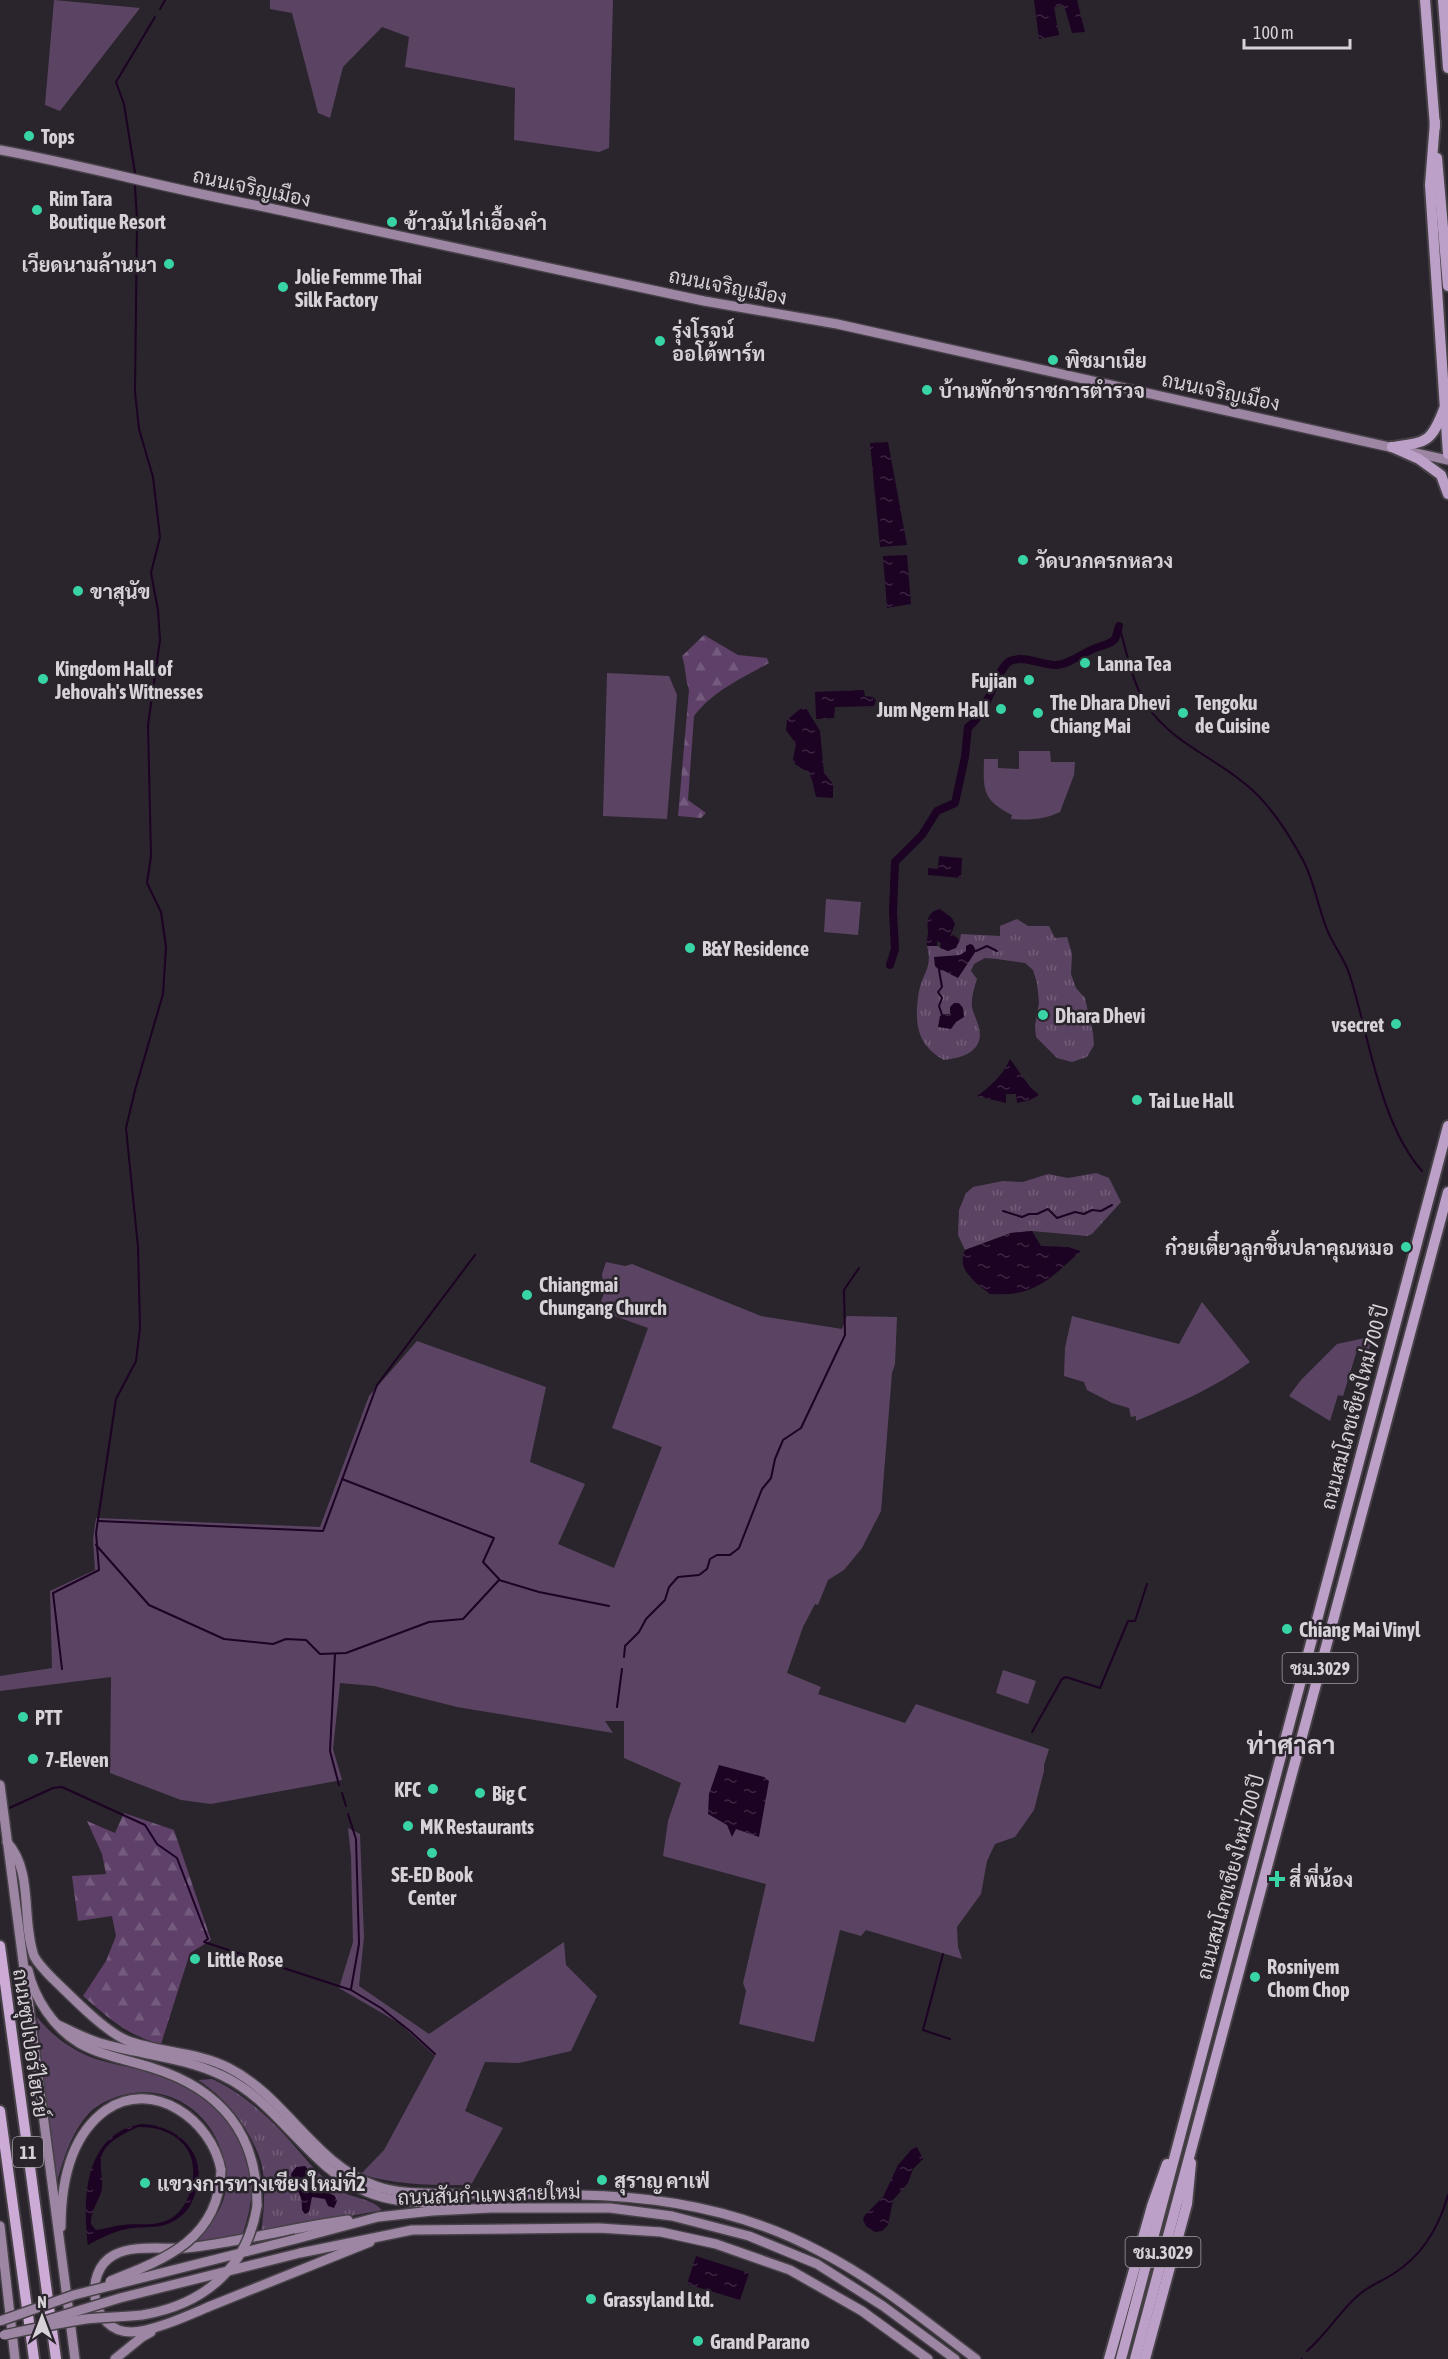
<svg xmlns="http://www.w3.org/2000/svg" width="1448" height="2359" font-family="'Asap Condensed',Sarabun,sans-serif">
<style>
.green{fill:#5b4463}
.forest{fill:url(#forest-firs)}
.park{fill:url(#park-tufts)}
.water{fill:url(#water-ripples);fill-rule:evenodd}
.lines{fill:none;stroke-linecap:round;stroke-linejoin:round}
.stream{stroke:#1c0223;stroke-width:2}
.canal{stroke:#1c0223;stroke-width:8}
.secondary-casing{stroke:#464147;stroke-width:12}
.primary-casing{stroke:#464147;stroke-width:14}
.trunk-casing{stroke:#464147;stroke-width:14}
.secondary{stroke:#9d86a4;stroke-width:9}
.primary{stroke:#bda0c7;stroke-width:10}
.trunk{stroke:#ccacd6;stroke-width:10}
.secondary-bridge-casing{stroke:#464147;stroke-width:12;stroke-linecap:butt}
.secondary-bridge{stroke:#9d86a4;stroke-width:9}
.poi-dot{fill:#38d4a6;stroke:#2a252c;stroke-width:2}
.labels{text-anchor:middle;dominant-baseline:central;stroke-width:5;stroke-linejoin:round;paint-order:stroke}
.shield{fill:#2a252c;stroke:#a29ea4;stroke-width:1.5}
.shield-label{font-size:18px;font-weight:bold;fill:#d6d2d7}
.poi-label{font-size:20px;font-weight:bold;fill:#d6d2d7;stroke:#2a252c;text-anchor:start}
.street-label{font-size:20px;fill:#d6d2d7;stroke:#2a252c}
.district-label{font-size:26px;font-weight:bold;fill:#d7d0d9;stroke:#2a252c}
</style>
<defs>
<pattern id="forest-firs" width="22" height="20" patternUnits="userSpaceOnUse" patternTransform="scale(1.5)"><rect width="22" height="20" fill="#5e4068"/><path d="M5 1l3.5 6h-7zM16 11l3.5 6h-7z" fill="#745b7d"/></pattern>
<pattern id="park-tufts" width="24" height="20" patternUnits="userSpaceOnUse" patternTransform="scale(1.5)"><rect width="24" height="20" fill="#5b4463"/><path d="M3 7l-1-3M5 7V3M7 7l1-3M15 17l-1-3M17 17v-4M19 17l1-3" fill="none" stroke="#725e79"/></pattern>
<pattern id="water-ripples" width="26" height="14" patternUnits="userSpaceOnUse" patternTransform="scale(1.5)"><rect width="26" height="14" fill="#1c0223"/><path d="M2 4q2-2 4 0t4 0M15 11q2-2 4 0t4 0" fill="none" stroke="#3c2642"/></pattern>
</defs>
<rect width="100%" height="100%" fill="#2a252c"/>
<g class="green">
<polygon points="54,0 140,8 60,111 45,105"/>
<polygon points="270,0 613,0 609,148 599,152 514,140 515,88 405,67 409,37 382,27 343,67 330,118 318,113 292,13 270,9"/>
<polygon points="607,673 669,676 677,695 667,819 603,816"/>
<path d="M1019,751H1050L1051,762H1075L1074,775L1060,812C1043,820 1029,820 1011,819L1012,815C983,800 983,791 984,759H998V768L1019,769Z"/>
<polygon points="826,899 861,902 858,935 824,932"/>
<polygon points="606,1262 625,1266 632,1264 761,1316 842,1329 847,1316 897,1317 895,1364 892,1373 881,1511 862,1548 844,1570 828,1580 818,1605 815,1604 803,1627 787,1673 821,1687 818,1694 905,1723 916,1704 1049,1749 1044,1765 1044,1771 1034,1810 1015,1837 995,1844 987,1861 981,1894 957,1927 958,1947 962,1959 866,1930 861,1936 840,1930 814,2042 739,2024 746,1991 743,1983 766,1884 663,1856 668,1821 681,1783 624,1758 624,1721 605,1721 613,1733 457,1707 374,1686 340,1683 333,1749 342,1780 211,1804 181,1800 110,1773 111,1677 0,1691 0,1676 52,1668 50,1591 95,1570 93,1539 96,1518 320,1527 369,1396 417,1341 546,1387 530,1462 585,1484 558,1544 614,1568 662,1447 612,1428 648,1328 598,1310 604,1293 602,1274"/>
<path d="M1202,1302L1250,1362C1215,1388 1176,1404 1136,1421V1416L1131,1417L1129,1408L1112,1403L1087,1390L1084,1382L1064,1376L1065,1348L1072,1316L1179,1344Z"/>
<polygon points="1374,1336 1369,1349 1358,1347 1343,1396 1338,1395 1330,1421 1289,1396 1301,1380 1337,1344"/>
<polygon points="1003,1670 1036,1681 1028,1704 996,1693"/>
<path d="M348,1828L360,1834L364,1937L359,1986L429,2034L564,1942L566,1965L597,1996L571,2051L519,2063L485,2062L465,2111L503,2128L471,2185C434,2185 398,2186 361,2174L384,2150L435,2056L399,2023L339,1988L353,1942L351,1857Z"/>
<path d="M37,2017C52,2036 73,2051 96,2059C111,2064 126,2066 141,2070C183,2081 219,2099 239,2139C257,2175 254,2199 242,2236L197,2241C208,2226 221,2213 225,2194C227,2186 226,2175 225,2167C218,2116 171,2080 119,2096C110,2099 99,2104 91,2111C70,2133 63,2161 55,2189Z"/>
</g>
<g class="forest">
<path d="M704,635L738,655L767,658L769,663C742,678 713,691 694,716L688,800L706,813L701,818L678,816L689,690C685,678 686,668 682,656Z"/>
<path d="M124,1813L174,1830L211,1940L190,1953L161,2044C127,2036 109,2018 83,1996L106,1961L116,1936L112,1916L78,1921L72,1876L106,1874L102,1854L87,1821L115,1833Z"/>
</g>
<g class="park">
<path d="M1017,919L1028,926H1049L1055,938L1067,937L1072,954L1071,974L1076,988L1085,998L1093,1033L1094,1045L1087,1057L1072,1062L1057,1058L1036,1037L1035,1026L1039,1003L1037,983L1033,970L1025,963L997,959L985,958L974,964L971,971L977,979C974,988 971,998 972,1007C974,1016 980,1026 980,1035C979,1054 959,1058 944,1060C916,1045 914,1021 919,991C923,972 933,967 927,946H937L948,951L960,940L961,934L1000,936V926Z"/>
<polygon points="1096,1173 1109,1178 1121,1202 1092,1234 1087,1236 1032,1231 1011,1233 965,1250 958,1235 959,1210 966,1193 973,1187 1003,1181 1023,1182 1048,1174 1068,1178"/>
<path d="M212,2079C235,2089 257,2107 275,2125C297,2146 314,2174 341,2191C354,2199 371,2198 382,2210L261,2233C264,2213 267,2178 260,2159C249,2127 226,2098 198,2080Z"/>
</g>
<g class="water">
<polygon points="1034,0 1077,0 1085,32 1072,33 1064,5 1054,7 1059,35 1039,39"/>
<polygon points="888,442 907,545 880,547 870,443"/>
<polygon points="907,555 911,604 887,608 883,556"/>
<polygon points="864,690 865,696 873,697 876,700 874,706 835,707 834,718 816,719 815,692"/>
<polygon points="806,708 820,731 824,773 833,784 833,798 816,797 812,780 809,773 795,764 793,759 796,744 786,730 787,720 800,709"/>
<polygon points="939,856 962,858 961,878 928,875 928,868 938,869"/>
<path d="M940,909L952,918L955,924L950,937L953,935L960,940L956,948L948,951L940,948L941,943L937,941V946H927C926,941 928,937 928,932C927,920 927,912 940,909Z"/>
<polygon points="970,944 973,945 976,951 958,978 944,971 939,970 935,966 934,957 960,955 966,951 966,946"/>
<polygon points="954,1003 959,1003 963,1008 964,1017 956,1022 951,1029 938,1027 940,1016 944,1014 950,1014 950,1007"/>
<path d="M1010,1059L1030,1087L1039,1095L1030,1100L1017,1103L1016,1094H1006V1103L977,1096C991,1086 1003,1075 1010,1059Z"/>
<path d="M1032,1231L1041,1246L1068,1247L1081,1251C1049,1279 1036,1297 990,1294C975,1282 956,1270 965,1250L1011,1233Z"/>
<polygon points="719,1765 764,1777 769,1781 759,1837 736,1829 732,1837 727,1825 708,1814 709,1794"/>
<path d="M141,2124C179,2125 210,2155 195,2194C192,2203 188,2211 180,2217C162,2231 146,2225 127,2229C113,2232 100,2238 88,2245C84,2209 82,2154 119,2132C125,2128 134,2126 141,2124ZM138,2127C156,2127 172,2131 184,2145C202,2166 192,2207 170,2219C155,2227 139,2223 124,2225C115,2225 106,2229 96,2230L91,2224C90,2210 99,2202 102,2189C103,2179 100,2170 101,2160C102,2143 125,2133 138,2127Z"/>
<polygon points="917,2147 923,2159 913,2169 908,2183 893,2200 888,2225 882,2231 875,2232 866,2226 863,2220 864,2216 883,2197 898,2165 912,2149"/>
<path d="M305,2166L327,2192L335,2196L337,2201L334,2208L328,2206L325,2199L312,2197L309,2212L305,2214L302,2210C303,2190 293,2190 291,2174L296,2167Z"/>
<polygon points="696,2256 749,2273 740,2300 687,2284"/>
</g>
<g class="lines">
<g class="stream">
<polyline points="160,9 165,0"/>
<polyline points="135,173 124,104 116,82 155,17"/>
<path d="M1119,626C1127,652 1132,684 1148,707C1172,742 1213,757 1244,783C1270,803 1289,834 1304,862C1314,882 1318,906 1326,927C1332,944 1345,959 1350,976C1369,1036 1380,1124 1422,1171"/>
<polyline points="976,951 987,946 997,951"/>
<polyline points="939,970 942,987 938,992 942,998 939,1006 942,1015"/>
<polyline points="1003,1211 1022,1217 1029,1214 1037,1214 1048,1209 1057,1218 1075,1212 1084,1214 1092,1210 1101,1211 1112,1205"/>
<polyline points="342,1479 494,1538 483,1562 499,1579"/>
<polyline points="99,1521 323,1531 377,1385 475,1255"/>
<polyline points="96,1545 149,1605 224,1639 273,1644 286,1639 306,1640 320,1654 346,1653 429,1622 463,1619 499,1580 539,1592 609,1606"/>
<polyline points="335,1654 330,1751 339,1785"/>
<polyline points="624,1657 625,1646 639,1632 646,1619 665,1600 669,1587 678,1577 699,1575 707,1569 710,1559 717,1555 730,1555 739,1548 762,1489 771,1478 775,1459 783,1440 801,1428 845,1335 844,1290 859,1268"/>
<polyline points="62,1669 53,1593 99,1570 96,1533 116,1399 136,1361 140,1328 138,1247 126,1128 135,1090 163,994 166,947 161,912 147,883 151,856 148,725 160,640 158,610 151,573 160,537 153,477 139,429 135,392 137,220 135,186"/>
<polyline points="617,1707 622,1669"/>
<polyline points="1032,1732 1062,1679 1066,1677 1100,1688 1128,1621 1135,1621 1147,1584"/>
<polyline points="342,1793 346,1806"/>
<polyline points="5,1810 53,1788 62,1787 145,1825 157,1844 177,1858 208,1939 204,1942 351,1990 381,2008 410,2031 435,2054"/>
<polyline points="348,1814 356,1839 359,1944 351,1989"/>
<polyline points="943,1954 923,2030 950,2039"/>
<path d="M1307,2351C1327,2334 1340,2310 1361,2293C1371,2285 1382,2281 1393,2274C1422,2256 1439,2227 1448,2195"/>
<polyline points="1301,2359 1302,2359"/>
</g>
<path class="canal" d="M890,965L895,949L893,912L895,862L922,835L937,811L955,803L965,757L968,727C987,715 997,667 1010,661C1025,655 1041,665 1056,665C1069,665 1085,651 1098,647C1104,645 1111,644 1115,639C1117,635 1118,629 1119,626"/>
<g class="secondary-casing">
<g id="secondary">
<path d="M0,150C87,166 173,190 260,206L704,301L837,324L1448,460"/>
<polyline points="0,1785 75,2359"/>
<path d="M7,1842C34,1872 21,1919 34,1956C38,1964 46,1972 53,1979C71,1996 103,2030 126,2040C159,2053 196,2051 229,2068C286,2097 314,2164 376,2186C401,2195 432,2193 459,2194C498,2194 538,2194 578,2195C662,2196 744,2211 819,2251C876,2280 925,2321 976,2359"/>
<path d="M28,1970C34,1998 54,2028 79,2043C102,2056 128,2060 153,2068C220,2089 258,2134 257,2206"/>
<path d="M58,2025C72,2031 86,2039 100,2043C141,2055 184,2057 223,2076C280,2103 308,2168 367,2192C396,2204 426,2202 457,2205"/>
<path d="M348,2220C297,2227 247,2240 195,2247C171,2251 136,2243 114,2255C82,2272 91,2332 131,2332C153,2332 191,2314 213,2305C265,2284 317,2263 370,2242"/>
<polyline points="0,2226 15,2359"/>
<path d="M61,2227C61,2185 70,2136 106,2110C153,2078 212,2120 221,2170"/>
<polyline points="296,2239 378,2217 432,2211 491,2208 610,2208 672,2216 749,2236 817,2264 883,2306 955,2359"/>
<polyline points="300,2253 412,2230 599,2228 661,2232 716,2244 790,2270 862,2311 928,2359"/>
<polyline points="115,2359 142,2337 151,2332"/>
</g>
</g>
<g class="primary-casing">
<g id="primary">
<polyline points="1425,0 1435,127"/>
<polyline points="1443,0 1448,68"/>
<polyline points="1435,122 1430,185 1448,454"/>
<polyline points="1437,158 1448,286"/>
<polyline points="1392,447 1419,459 1441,475 1448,494"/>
<path d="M1392,447C1427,442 1431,443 1444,409"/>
<polyline points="1109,2359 1152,2206 1167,2164"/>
<polyline points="1121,2359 1448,1126"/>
<polyline points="1135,2359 1448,1192"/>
<polyline points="1145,2359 1187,2204 1191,2163"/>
</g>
</g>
<g class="trunk-casing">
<g id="trunk">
<polyline points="0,1946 56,2359"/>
<polyline points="0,2111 34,2359"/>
</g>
</g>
<use href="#secondary" class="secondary"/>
<use href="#primary" class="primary"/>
<use href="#trunk" class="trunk"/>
<g class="secondary-bridge-casing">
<g id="secondary-bridge">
<path d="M110,2281C166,2259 219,2239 221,2170"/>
<polyline points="0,2321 74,2295 296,2239"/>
<polyline points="41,2322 120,2298 300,2253"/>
<path d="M4,2335C32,2329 59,2323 86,2319C105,2317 123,2317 142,2315C203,2305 247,2269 257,2206"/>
</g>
</g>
<use href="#secondary-bridge" class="secondary-bridge"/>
</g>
<g class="poi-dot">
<circle cx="29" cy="136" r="6"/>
<circle cx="37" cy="210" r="6"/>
<circle cx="392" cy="222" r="6"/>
<circle cx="169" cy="264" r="6"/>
<circle cx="283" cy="287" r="6"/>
<circle cx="660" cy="341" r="6"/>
<circle cx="1053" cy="360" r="6"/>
<circle cx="927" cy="390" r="6"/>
<circle cx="1023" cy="560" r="6"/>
<circle cx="78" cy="591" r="6"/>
<circle cx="1085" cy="663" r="6"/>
<circle cx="43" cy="679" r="6"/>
<circle cx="1029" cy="680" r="6"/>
<circle cx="1001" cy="709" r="6"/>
<circle cx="1038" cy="713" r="6"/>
<circle cx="1183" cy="713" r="6"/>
<circle cx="690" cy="948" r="6"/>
<circle cx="1043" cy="1015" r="6"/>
<circle cx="1396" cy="1024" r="6"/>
<circle cx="1137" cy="1100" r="6"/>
<circle cx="1406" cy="1247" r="6"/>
<circle cx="527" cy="1295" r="6"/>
<circle cx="1287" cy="1629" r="6"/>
<circle cx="23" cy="1717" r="6"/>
<circle cx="33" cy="1759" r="6"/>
<circle cx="433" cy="1789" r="6"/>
<circle cx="480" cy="1793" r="6"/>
<circle cx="408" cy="1826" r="6"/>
<circle cx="432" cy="1853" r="6"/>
<path d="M1274 1870h6v6h6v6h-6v6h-6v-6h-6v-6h6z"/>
<circle cx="195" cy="1959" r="6"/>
<circle cx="1255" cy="1977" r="6"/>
<circle cx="602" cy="2180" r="6"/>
<circle cx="145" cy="2183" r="6"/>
<circle cx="591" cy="2299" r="6"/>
<circle cx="698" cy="2341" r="6"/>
</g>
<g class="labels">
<g class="shield">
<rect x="1282.5" y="1653" width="75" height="30" rx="4.5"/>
<rect x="13" y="2137" width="30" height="30" rx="4.5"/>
<rect x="1125.5" y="2237" width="75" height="30" rx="4.5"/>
</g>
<g class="shield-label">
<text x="1320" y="1668">ชม.3029</text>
<text x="28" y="2152">11</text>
<text x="1163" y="2252">ชม.3029</text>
</g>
<g class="poi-label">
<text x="41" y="136">Tops</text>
<text x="49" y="198">Rim Tara<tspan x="49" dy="23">Boutique Resort</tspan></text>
<text x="404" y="222">ข้าวมันไก่เอื้องคํา</text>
<text x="157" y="264" text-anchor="end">เวียดนามล้านนา</text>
<text x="295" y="276">Jolie Femme Thai<tspan x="295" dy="23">Silk Factory</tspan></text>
<text x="672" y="330">รุ่งโรจน์<tspan x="672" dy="23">ออโต้พาร์ท</tspan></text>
<text x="1065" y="360">พิชมาเนีย</text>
<text x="939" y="390">บ้านพักข้าราชการตำรวจ</text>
<text x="1035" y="560">วัดบวกครกหลวง</text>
<text x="90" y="591">ขาสุนัข</text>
<text x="1097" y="663">Lanna Tea</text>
<text x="55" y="668">Kingdom Hall of<tspan x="55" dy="23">Jehovah's Witnesses</tspan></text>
<text x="1017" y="680" text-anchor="end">Fujian</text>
<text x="1050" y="702">The Dhara Dhevi<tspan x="1050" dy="23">Chiang Mai</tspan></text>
<text x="1195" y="702">Tengoku<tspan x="1195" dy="23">de Cuisine</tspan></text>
<text x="989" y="709" text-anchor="end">Jum Ngern Hall</text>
<text x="702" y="948">B&amp;Y Residence</text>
<text x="1055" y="1015">Dhara Dhevi</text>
<text x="1384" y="1024" text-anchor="end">vsecret</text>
<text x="1149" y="1100">Tai Lue Hall</text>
<text x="1394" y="1247" text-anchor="end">ก๋วยเตี๋ยวลูกชิ้นปลาคุณหมอ</text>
<text x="539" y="1284">Chiangmai<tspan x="539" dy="23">Chungang Church</tspan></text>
<text x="1299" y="1629">Chiang Mai Vinyl</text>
<text x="35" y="1717">PTT</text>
<text x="45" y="1759">7-Eleven</text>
<text x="421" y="1789" text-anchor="end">KFC</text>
<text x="492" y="1793">Big C</text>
<text x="420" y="1826">MK Restaurants</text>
<text x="432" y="1874" text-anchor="middle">SE-ED Book<tspan x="432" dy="23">Center</tspan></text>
<text x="1289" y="1879">สี่ พี่น้อง</text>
<text x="207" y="1959">Little Rose</text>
<text x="1267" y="1966">Rosniyem<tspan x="1267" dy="23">Chom Chop</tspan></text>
<text x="614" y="2180">สุราญ คาเฟ่</text>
<text x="157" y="2183">แขวงการทางเชียงใหม่ที่2</text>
<text x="603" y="2299">Grassyland Ltd.</text>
<text x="710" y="2341">Grand Parano</text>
</g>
<g class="street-label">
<text transform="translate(252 187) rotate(12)">ถนนเจริญเมือง</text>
<text transform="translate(728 286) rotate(11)">ถนนเจริญเมือง</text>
<text transform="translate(1221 391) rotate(12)">ถนนเจริญเมือง</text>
<text transform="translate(1354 1407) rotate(-75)">ถนนสมโภชเชียงใหม่ 700 ปี</text>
<text transform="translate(1230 1877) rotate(-75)">ถนนสมโภชเชียงใหม่ 700 ปี</text>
<text transform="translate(31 2043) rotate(82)">ถนนซุปเปอร์ไฮเวย์</text>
<text transform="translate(489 2194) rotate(-2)">ถนนสันกำแพงสายใหม่</text>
</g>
<g class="district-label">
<text x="1291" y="1745">ท่าศาลา</text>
</g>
</g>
<g transform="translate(42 2317)" stroke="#2a252c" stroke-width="4.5" paint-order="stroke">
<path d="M0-4.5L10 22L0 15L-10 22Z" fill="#d6d2d7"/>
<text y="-9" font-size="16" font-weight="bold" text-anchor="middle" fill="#d6d2d7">N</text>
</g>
<path d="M1244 39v9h106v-9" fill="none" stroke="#d6d2d7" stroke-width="3"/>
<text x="1253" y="39" font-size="18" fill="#d6d2d7" stroke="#2a252c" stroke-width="4.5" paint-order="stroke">100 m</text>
</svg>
